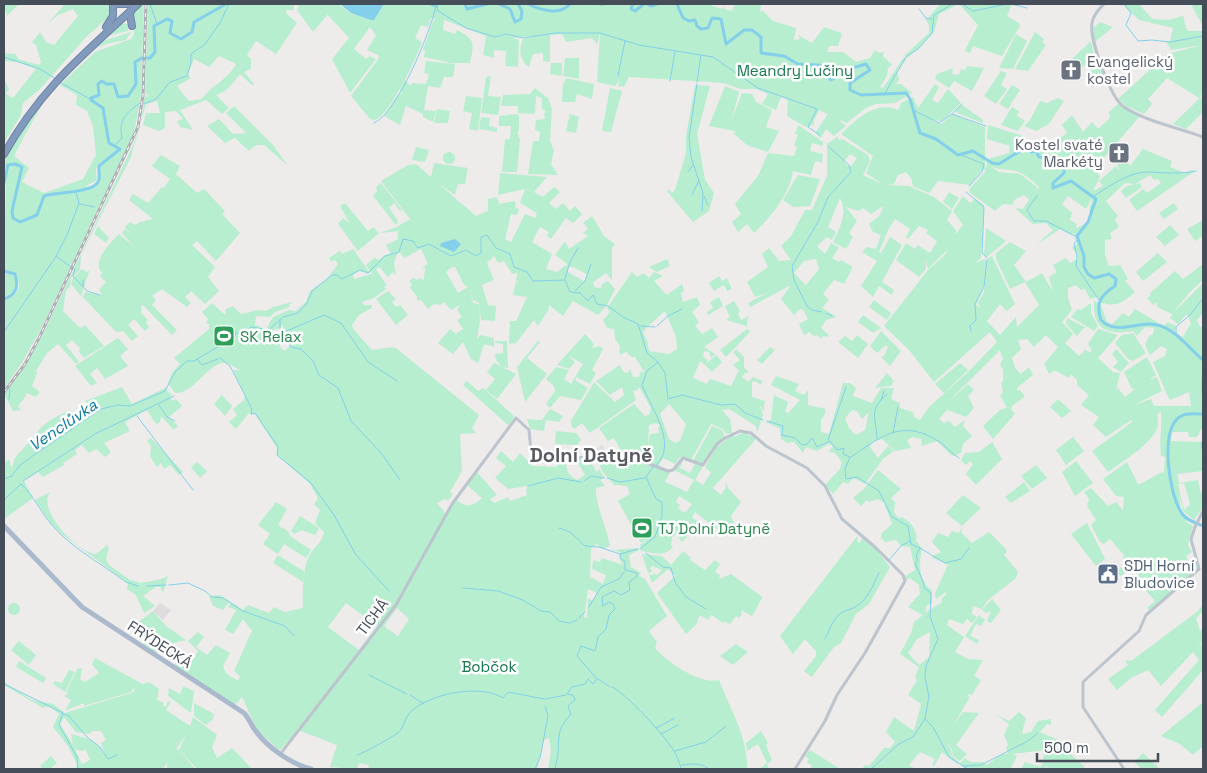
<svg xmlns="http://www.w3.org/2000/svg" width="1207" height="773" font-family="'Space Grotesk',sans-serif">
<style>
.education{fill:#dfdcdd}
.green{fill:#b7eecf;fill-rule:evenodd}
.water{fill:#84d0eb}
.lines{fill:none;stroke-linecap:round;stroke-linejoin:round}
.stream{stroke:#84d0eb;stroke-width:1}
.river{stroke:#84d0eb;stroke-width:3}
.highway-casing{stroke:#6d85a7;stroke-width:8}
.minor{stroke:#bcc5ce;stroke-width:3}
.major{stroke:#aab9cb;stroke-width:5}
.highway{stroke:#829abb;stroke-width:6}
.rail-casing{stroke:#adb0b6;stroke-width:3}
.rail{stroke:#fff;stroke-width:1;stroke-dasharray:4;stroke-linecap:butt}
.labels{text-anchor:middle;dominant-baseline:central;stroke-width:5;stroke-linejoin:round;paint-order:stroke}
.worship-label{font-size:15px;fill:#5b616d;stroke:#fff;text-anchor:start}
.park-label{font-size:15px;fill:#16784d;stroke:#fff}
.leisure-label{font-size:15px;fill:#27864d;stroke:#fff;text-anchor:start}
.service-label{font-size:15px;fill:#4e5e75;stroke:#fff;text-anchor:start}
.street-label{font-size:15px;fill:#444d58;stroke:#fff}
.water-label{font-size:16px;font-style:italic;fill:#0b7ba4;stroke:#fff}
.district-label{font-size:20px;font-weight:bold;fill:#585b60;stroke:#fff}
</style>
<rect width="100%" height="100%" fill="#eeebeb"/>
<g class="education">
<polygon points="602,445 611,458 598,458 593,451"/>
<polygon points="160,603 171,610 163,620 153,611"/>
</g>
<g class="green">
<polygon points="4,4 19,4 7,16"/>
<polygon points="65,4 112,4 113,10 108,18 88,35 39,90 23,103 21,115 4,143 4,79 9,89 6,94 13,98 36,69 17,62 4,61 4,53 16,54 18,59 39,65 41,62 36,45 32,42 40,32 46,42 54,45 78,16 73,9 58,15 48,23"/>
<path d="M140,4H144L141,95L134,133L41,329L21,364L4,388V301L16,293L19,286L17,274L4,269L6,178H4V157L47,92L100,42L131,32L126,40C117,42 106,43 97,48C56,71 35,117 14,156L29,168L22,182L44,193L83,179L96,155L93,126L87,111L76,105L77,95L60,85L95,52L131,39L134,35L132,14ZM103,161L105,162L99,168L98,183L88,188L86,186L97,180C96,170 94,166 103,161Z"/>
<path d="M148,4H294V10H287L286,13L297,23L276,54L256,41L247,55L251,59V69L244,72L254,84L253,86L240,74C234,82 226,93 216,95L229,108L222,114L206,100L180,110L193,130L180,127L177,121L183,119L176,111L165,112V128L159,131L143,125L146,113H160L157,101L146,104L131,157L81,255L80,270L71,278L70,287L66,290L63,311L78,326L81,328L85,325L104,346L84,358L79,352L80,348L72,340L66,345L79,362L76,364L58,344L47,353L36,371L37,373L32,386L40,392L36,397L26,393V396L18,406L21,410L13,411L4,394L26,365L41,338L133,145L141,122L145,93L146,97L148,96L145,92ZM219,56L236,64C227,81 211,85 202,99L189,101L177,86L191,78L188,74L194,59L209,67Z"/>
<path d="M299,4H338L357,18L351,13C360,13 365,20 375,18L384,4H707L722,9L724,6V9L732,11L735,4H761L760,11H763L773,21L796,28L794,40L800,39L798,35L812,43L824,27L842,33L838,46H829L827,52H843L856,62L870,58L875,50L879,53L884,52L883,56L892,65L888,68L887,76L880,87L883,88L904,57L906,60L897,71L899,79L896,84H901L912,93L895,103L876,104L866,108L847,123L838,119L846,126L834,136L826,129L821,138L815,133L828,114L819,110L814,120V124L809,127H806L787,116L788,100L781,97L776,110L762,104L768,94L756,89H741L724,83L629,77L624,87L618,86L619,80L615,86L597,82L600,33L597,44L592,38L566,42L562,34L550,35V62L543,61V53L533,54L529,67C520,61 518,50 523,39L535,36L513,38L519,40L518,67L505,66L506,51L494,50V58L483,55L486,36L444,20L443,30L455,34L457,30C476,40 474,43 470,63H447L451,48L447,62L424,57L425,51L423,50L433,21L435,19L431,18L428,27L421,25L415,38L422,42C416,59 390,115 375,120L370,119L351,96L379,58L378,55L367,50L376,35L370,27L354,49L366,59L370,56L376,59L350,93L332,59L349,38L328,15L329,13L313,32L297,10Z"/>
<polygon points="940,4 1012,4 1007,16 1019,23 1020,26 1002,56 973,46 970,53 967,52 965,50 978,25 959,4 939,14 934,32 920,47 908,57 904,56 929,33 929,25 925,18 927,19"/>
<polygon points="1122,4 1139,4 1152,19 1168,20 1183,16 1187,31 1203,31 1203,93 1199,98 1167,78 1148,99 1152,104 1144,114 1126,106 1118,99 1167,54 1202,45 1171,50 1166,41 1170,41 1173,28 1139,20"/>
<polygon points="1191,4 1202,4 1203,27"/>
<polygon points="1100,22 1113,27 1095,42 1093,28"/>
<polygon points="120,23 128,24 128,31 106,36"/>
<polygon points="1035,32 1044,39 1042,42 1046,45 1028,71 1015,69"/>
<polygon points="1016,34 1027,41 1013,69 999,68"/>
<polygon points="1091,41 1094,55 1080,70 1071,60"/>
<polygon points="565,58 579,58 579,79 563,76"/>
<polygon points="1096,60 1104,76 1101,80 1088,69"/>
<polygon points="426,61 455,64 453,77 444,77 440,88 428,86 424,110 436,111 433,122 423,117 423,114 406,106 400,125 384,116 397,96 402,93 400,89 405,80 410,86 412,83 426,84 429,74 424,73"/>
<polygon points="551,63 562,63 562,76 550,74"/>
<polygon points="967,66 984,68 972,91 954,81 949,88 935,79 937,74 953,68 952,74 959,75 961,69 965,70"/>
<polygon points="1001,71 1007,73 1001,85 1007,89 996,104 984,96"/>
<polygon points="491,76 488,96 501,97 498,115 481,113 486,77"/>
<polygon points="566,78 594,84 592,99 577,94 575,102 562,102 563,85"/>
<path d="M935,84L939,87L932,100L938,103L948,89L961,103L943,121L930,120L941,124L953,114L985,127V170L983,169L970,185L938,181L929,193L913,186L911,178L906,172L898,175L894,184L886,185L909,186L934,197L952,211L947,220L956,230L955,235L963,225L953,211L963,196L970,203L975,199L984,205L981,258L975,263L985,259L987,262L984,286L976,305L980,308L978,303L984,292L988,258L992,256L1015,304L1007,311L1000,304L987,321L1000,335L1016,317L1017,327L1039,305L1025,282L1010,289L996,259V253L1010,242L1026,251L1014,265L1026,282L1042,273L1053,292L1056,303L1049,277L1057,272L1053,265L1066,258L1070,263L1078,259L1077,254L1072,248L1077,244L1074,233L1071,235L1060,229L1036,245L1053,230L1046,223L1033,224L1015,208L1023,209L1029,200L1024,195L1014,200L1013,205L1003,204L995,211L969,192L970,188L985,172L988,159L1009,153L1010,146L987,139L988,125L1026,137L1025,143L1049,154L1052,152L1047,150L1053,142L1067,133L1062,125L1072,115L1083,132L1092,122L1098,129L1110,118L1109,112L1118,104L1140,116L1095,168L1100,177L1093,191L1103,186L1099,181L1116,166L1119,171L1117,164L1125,155L1130,159L1128,163L1130,166L1143,149L1172,161L1170,167L1185,173L1191,170L1195,171L1137,211L1129,200L1143,189L1147,193L1161,183L1158,179L1154,180L1150,175L1135,184L1125,183L1106,201L1118,216L1115,220L1119,227L1110,233L1112,239L1105,240V255L1109,266L1120,265L1128,279L1125,281L1135,292C1123,303 1115,308 1100,302L1107,322L1112,324L1123,313L1129,317L1135,309L1164,326L1168,322L1176,326L1174,332L1183,337L1191,323L1187,314L1178,324L1170,318L1172,314L1157,307V302L1153,305L1147,298L1151,295L1150,293L1175,271L1183,279L1203,264V280L1189,293L1173,313L1203,283V313L1197,320L1200,327L1203,326V359L1201,360L1203,362V426L1197,437H1189L1188,432H1172L1171,441L1200,442L1203,445V471L1177,474L1179,483L1198,480L1201,493H1203V507L1194,520L1183,511L1179,493L1181,512L1188,518L1186,522L1193,526L1188,545L1192,552L1186,556L1189,562L1195,559L1197,568L1150,611L1147,608L1155,601L1139,583L1141,579L1132,568L1121,576L1119,574V569L1127,563L1123,558L1124,555L1110,539L1104,544L1100,542L1091,525L1096,520L1087,506L1089,499L1084,492L1091,488L1108,506L1116,502L1123,510L1124,497L1116,496L1103,479L1127,462L1138,484C1148,482 1154,474 1164,472L1165,457L1161,456C1159,440 1162,428 1161,412L1158,413C1157,418 1159,424 1157,429C1150,445 1122,462 1108,472L1092,451L1132,422L1131,420L1106,437L1093,425L1099,417L1081,405L1089,395L1077,385V380L1071,374L1069,378L1054,370L1049,374L1044,364L1058,347L1046,335L1034,347L1027,339L1018,340L1021,349L1012,358L1015,368L1021,374L1029,367L1033,375L1017,388V391L1020,390L1025,396L1012,406L1011,409L1015,414L993,439L983,426L1001,409L1007,408L1000,395L1003,392L1001,383L1003,381V370L1000,365L1003,359L1000,350L944,406L968,384L974,390L968,396L974,408L966,417L947,410L939,419L944,423L949,421L955,427L965,420L963,426L972,436L963,444L961,453L952,456L937,441L922,446L921,439L913,437L907,440L911,448L895,451L882,439L872,442L870,447L878,458L888,446L894,451L883,459L865,484L853,478L848,484L843,482L833,494L825,485L840,469L842,462L835,453L829,452L833,446L829,444L817,451L806,447L803,453L794,442L787,443L781,439L780,429L766,422L771,420L774,395L788,402L785,412L788,413L800,400L771,385L776,376L799,384L795,391L804,395L808,390V405L826,409L824,416L821,419V432L829,434L843,383H850L856,388L853,396L872,403L881,388H894L891,399L900,403V408L913,412L914,417L920,420L929,407L969,371L997,342L990,332L934,382L909,350L884,326L928,270L945,255L953,237L947,250L928,269L926,260V269L919,277L896,260L906,243L915,249L918,245L930,253L937,241L926,233L928,230L919,226L908,239L906,237L910,229L895,219L888,230L879,252L881,253L890,237L902,245L882,282L894,290L892,295L879,286L873,297L861,286L877,261L862,252L867,247L876,249L881,235L873,232L869,224L880,215L883,206L871,214L863,208L859,211L846,207L857,221L849,233L853,237L846,249L833,242C840,227 848,213 840,198L828,227L836,232L832,240L827,237L817,246L825,254L831,243L839,247L832,258L839,262L841,260L853,267L844,284L834,280L823,294L829,300L822,308L837,317L826,320L821,328L829,335L828,337L823,336L822,339L816,335L815,337L809,332L804,335L799,324L808,319L803,310L800,309L794,315L781,299L791,285L750,307L748,303L767,293L755,297L747,282L768,267L762,254L769,248L779,261L791,260L781,246L791,236L805,210H812L827,176V144L838,136V140L842,139L868,155L870,161L863,175L882,184L866,173L873,156L841,134C856,120 875,100 898,110L901,103L913,97L918,108ZM850,154L857,158L851,166H848L840,158L844,162ZM990,166C998,170 1003,169 1011,170C1021,171 1032,180 1039,187L1036,192L1037,187L1020,174L999,172ZM1068,196L1086,209L1093,196L1089,211L1091,214C1087,223 1085,225 1076,228L1077,224L1070,220L1072,213L1062,204ZM816,259L819,269L806,285L794,273L804,261ZM1076,285L1081,290L1085,289L1090,299L1097,297L1100,299L1099,303L1094,301C1092,329 1108,336 1133,331L1137,336L1145,327L1154,328L1153,334L1149,336L1145,345L1150,355L1161,346L1167,349L1165,356L1153,362L1168,397L1170,400L1189,392L1191,406H1154L1151,399L1134,405L1162,391L1157,377L1149,380L1156,375L1147,357L1124,372L1132,389H1135L1125,397L1118,388L1116,390L1120,373L1113,372L1098,358L1118,335L1098,329L1088,344L1092,351L1090,352L1085,350L1079,356L1065,343L1073,334L1062,322L1072,310L1068,298V288ZM852,410L857,411L862,419L869,412L865,430L856,435L849,428L845,418ZM1184,483L1190,504L1184,510L1178,484Z"/>
<polygon points="695,85 710,86 697,134 705,180 714,193 709,211 693,222 667,191 668,189 672,193 675,190 686,153 686,136"/>
<polygon points="1012,85 1020,90 1008,109 999,104"/>
<polygon points="725,86 739,92 732,119 742,93 752,94 756,102 772,110 766,127 779,131 768,152 747,145 734,134 735,131 709,126"/>
<polygon points="535,88 548,98 552,109 550,141 554,150 551,164 558,175 528,174 533,141 539,141 540,132 535,130 536,120 545,119 544,115 546,111 542,109 542,98 536,96 535,114 518,113 518,106 501,106 503,95 530,94"/>
<polygon points="610,88 622,91 611,132 602,131"/>
<polygon points="1203,95 1203,112 1186,129 1173,124"/>
<polygon points="466,96 482,98 478,131 469,129 472,113 463,111"/>
<polygon points="1058,98 1064,101 1049,124 1036,131 1024,126 1030,120 1040,101 1047,103"/>
<polygon points="961,104 983,120 983,123 957,113 956,110"/>
<polygon points="234,106 274,146 287,165 264,145 256,145 249,151 235,138 225,143 207,126 219,119 233,134 246,133 226,113"/>
<polygon points="1012,107 1019,111 1017,116 1025,121 1018,131 1001,125"/>
<polygon points="437,109 450,111 448,123 434,123"/>
<polygon points="517,114 519,116 519,131 517,132 520,140 517,172 502,172 505,139 510,139 511,126 499,126 499,116"/>
<polygon points="570,114 579,117 576,133 566,131"/>
<polygon points="481,117 490,118 489,126 497,128 497,132 479,129"/>
<path d="M798,125L823,142V146L812,143L810,151L823,154L822,163L815,161L811,175L793,171C791,192 771,217 754,233L747,224L738,232L732,222L741,214L735,204L758,176L768,153L794,156L797,147L794,145L798,135L795,134Z"/>
<polygon points="416,147 429,150 425,162 412,160"/>
<circle cx="449" cy="158" r="6"/>
<path d="M161,155L180,166L176,174L197,193L204,189L225,211L222,214L240,233L216,261L197,241L192,245L215,267L208,277L219,291L205,304L191,291L185,297L191,303L187,307L162,289L152,296L156,300L152,305L177,330L172,335L142,304L141,313L148,320L146,322L149,327L145,331L134,319L128,325L138,336L132,341L123,331L116,332L83,297L85,292L102,295L99,290L106,282L100,276L102,273C91,262 110,243 119,234L133,246L122,233L125,229L132,235L125,227L130,222L135,225L140,222L153,219L129,200L133,194L148,203L162,187L164,188L170,179L152,166Z"/>
<path d="M434,163L468,168L465,184H458L455,195L439,184L476,216L488,211V199L497,197L499,204L514,201L516,203L515,207L519,209L517,215L511,214L505,239L511,242L525,214L535,218L537,213L520,203L525,189L498,195L500,173L547,177L534,192L543,197L554,187L560,192L549,203L556,209L563,203L570,211L575,206L582,214L573,223L566,218L551,239L547,236L549,232L540,227L532,242L552,254L546,269L557,272L566,265L568,267L567,264L555,255L565,241L569,249L588,236L583,233L588,229L583,223L592,216L604,236L615,244L612,248V280L606,273L593,282L594,287L601,288L602,284L608,281L615,289L607,305L598,315L573,301L563,316L549,305V309L538,326L534,320L516,343L509,344L510,321H516L527,297L513,295L516,282H519L516,280L518,273L512,274L504,261L498,263L494,256L487,263L494,280L482,285L488,305L496,306L495,321L481,320L479,303L473,300L470,292L473,303L479,304L480,321L477,340L480,335L494,338V347L484,344L478,363L471,359L463,342L453,354L438,343L450,329L456,334L463,329L457,320L462,317L457,310L460,305L451,310L444,302L440,305L434,304L428,309L421,300L417,301V296L410,288L412,285L409,281L413,278L418,280L419,278L424,280L425,268H422L428,264L421,249L404,258L400,252L397,254L394,263L396,276L393,272L388,277L379,267L376,269L387,286H384L386,289L374,298L362,302L364,305H372V308L359,315L352,325L354,330L372,350L393,347L397,349L479,415L472,428L476,433L460,434L462,471L450,492L453,494L448,501L445,499L437,503L446,514L455,499C466,508 471,507 482,498L467,485L477,472L497,495L490,499L494,503L508,497L510,501L527,495L526,489L528,486L508,489L495,478L506,466L496,458L501,451L513,462L520,453L533,466L557,467L558,458H566C566,469 567,475 577,480L585,475L575,458L589,460L597,472L599,469L605,478L600,480L605,486L596,488C595,503 607,529 610,546L602,549L597,544L591,548L590,579L591,577L603,584L606,575L592,569L593,560L600,562L602,558L623,565L619,558L620,552L613,550L637,548L639,550L629,555L631,567L641,573L639,576L645,579L667,616L649,631L657,642L655,648C667,662 700,685 719,680C730,709 748,737 747,769H548L551,751L549,738L544,740L537,769H368L369,765L359,763L357,769L330,767L337,745L298,730L280,750L277,748L257,730L242,697L235,705L174,666L177,658L167,650L169,645L193,660L198,651L188,641L198,632L204,637L196,647L207,655L216,645L230,653L223,666L226,673L238,681L240,676L234,671C241,657 245,644 252,631L243,619L233,634L225,630L236,610L228,607L231,603L229,602L223,610L213,606L209,596L220,595L243,610L248,605L269,613L274,607L285,612L303,608C302,595 303,567 309,556C314,547 322,543 324,532L315,523L320,510L314,504L318,498L310,484L277,455V448L255,414L252,415L249,413L236,429L229,422L237,415L233,409L244,400L245,396L233,370H241C236,369 231,364 226,363C208,361 195,394 175,393L168,383L172,373L180,364L174,358L209,329V324L206,323L208,319L202,312L212,303L225,315L226,309L233,306L241,314L258,310L266,311L273,307L292,302L289,305L290,307L275,312L270,317L256,316L255,325L266,329L273,317L289,310L296,311L306,302L310,291L327,279L338,264L335,260L331,262L329,258L340,251L342,254L353,249L370,273L358,271L353,275L354,279L371,274L373,276L366,265L374,258L379,260L384,255L391,254L386,245L398,239V231L379,233L358,251L338,224L343,218L350,224L340,206L345,203L368,231L373,227L379,233L397,227L410,219L381,181L408,165L416,164L431,177ZM452,267H455L464,285L468,287L458,293L446,272ZM568,267H573L588,275L584,281L568,272ZM282,325L290,346L284,351L279,345L282,343L280,339L274,338L270,331L280,328ZM588,589L597,593L593,601L588,598L587,618L584,617ZM346,603L377,626L359,650L328,627ZM397,608L409,619L398,636L384,626Z"/>
<polygon points="798,175 820,179 810,206 793,207 783,200"/>
<polygon points="381,183 402,210 400,211 394,203 389,208 398,221 396,225 373,196 377,191 376,187"/>
<polygon points="1140,183 1142,187 1126,198 1121,191 1127,186"/>
<polygon points="949,192 959,198 952,209 943,202"/>
<polygon points="1174,203 1178,209 1164,219 1159,213"/>
<polygon points="1203,220 1203,236 1195,241 1187,229"/>
<polygon points="1170,225 1179,235 1165,246 1156,237"/>
<polygon points="98,226 109,238 106,243 94,234"/>
<polygon points="986,228 1006,241 987,257 984,255"/>
<polygon points="1158,253 1167,262 1143,281 1136,272"/>
<polygon points="667,259 670,266 657,272 649,267"/>
<polygon points="82,269 87,272 90,269 81,296 71,284 73,278"/>
<polygon points="4,272 13,275 16,280 14,291 5,297"/>
<path d="M632,272L637,277L644,273L649,278L654,272L663,276L654,281L667,295L682,284L684,290L681,293L683,302L697,297L700,305L692,312L699,322L695,326L702,334L712,328L718,337L704,347L715,354L711,358L709,352L704,351L703,356L708,361L705,365L700,361L693,378L707,384L710,379L731,386L739,370L733,365L740,360L733,352L736,349L744,357V367L749,373H745L742,377L748,382L753,377L762,381V385L754,381L752,382V397L765,401L763,412L761,406L760,407L763,415L757,433L756,426L729,409L722,410L730,419L732,433L726,434L723,429L711,424L691,460L680,457L675,464L663,458L658,467L642,459L624,457L614,438L608,441L599,428L634,404L645,416L649,415L651,408L639,387L637,390L633,391L636,400L590,433L582,423L574,429L571,425V421L594,382L615,402L624,395L622,387L610,395L596,381L620,365L624,373L629,372L630,369L633,377H639L641,371L645,373L635,357H631L626,351L621,355L619,352L620,346L615,339L614,329L607,328L603,320L610,312L607,308ZM665,311L676,337L677,349L669,354L649,351L647,340L643,333L645,329ZM669,404L686,424L680,441L675,443L669,439L660,414ZM656,423L661,426L658,427L659,433L650,434L648,445L649,425Z"/>
<polygon points="719,276 722,281 727,278 732,289 727,291 724,285 714,291 709,283"/>
<polygon points="388,291 396,299 392,302 396,307 400,305 408,315 396,325 376,299"/>
<polygon points="719,297 723,306 708,315 707,312 713,308 710,302"/>
<polygon points="874,300 891,313 887,320 869,307"/>
<polygon points="734,301 740,311 738,314 741,320 748,316 747,326 726,320 730,317 725,306"/>
<polygon points="1091,303 1091,313 1098,326 1094,331 1071,317 1078,309 1081,310"/>
<polygon points="863,315 881,328 873,333 858,322"/>
<polygon points="1067,318 1085,327 1077,336 1066,324"/>
<polygon points="747,329 751,331 726,357 720,350"/>
<polygon points="881,331 901,351 890,366 881,357 884,356 888,347 886,345 877,353 870,346"/>
<polygon points="1133,333 1146,353 1133,361 1128,359 1115,343 1122,335"/>
<polygon points="585,334 594,344 592,348 600,346 603,349 592,370 596,373 590,384 577,377 575,380 588,388 581,400 560,396 550,408 546,404 555,391 554,386 546,379 556,367 569,370 564,379 571,384 583,364 569,356 575,362 569,369 557,365"/>
<polygon points="857,335 868,344 858,358 838,342 845,336 852,341"/>
<polygon points="118,338 128,349 120,356 128,366 105,379 97,368 90,374 97,383 91,386 75,366"/>
<polygon points="495,341 507,341 508,368 502,367 516,374 497,399 486,390 495,379 487,372 494,363 501,366 496,360 495,354 503,353 503,344 495,343"/>
<polygon points="538,341 540,342 527,358 547,374 525,402 517,367"/>
<polygon points="770,347 775,350 762,364 757,360"/>
<polygon points="1116,349 1129,363 1121,372 1113,367 1118,362 1112,354"/>
<polygon points="716,355 722,362 712,372 705,365"/>
<polygon points="960,363 968,370 944,393 935,384"/>
<polygon points="887,373 894,381 891,386 875,388"/>
<polygon points="467,381 478,391 483,388 513,415 514,418 508,425 463,385"/>
<path d="M122,387L132,404L167,387V391L172,395L170,398L173,401L176,399L182,406L169,417L178,426L174,430L161,416L160,422L156,424L147,410L125,422L130,431L104,443L111,452L105,457L96,449L89,453L82,445L75,450L77,454L63,463L64,465L43,477L38,472L24,481L33,498L4,519V464L9,459L12,469C15,453 18,456 28,443C43,424 48,420 70,410L80,421L93,410L85,401Z"/>
<polygon points="222,395 232,406 225,416 214,404"/>
<polygon points="1058,399 1071,411 1062,418 1050,407"/>
<polygon points="550,409 563,416 559,422 546,420 544,431 530,429 527,419 542,420"/>
<polygon points="712,426 722,430 725,437 703,464 693,461"/>
<polygon points="556,431 576,433 581,440 577,445 555,444"/>
<path d="M743,432L755,438V440L713,488L721,495L726,487L725,481L728,488L741,502L731,516L734,523L725,535L695,512L692,518L698,521V531L692,528L689,531V521H686L680,528L687,537L682,542L676,534L672,537L671,545L673,547C664,557 654,553 641,551L640,545L651,537L641,543L618,501L630,494L627,486L614,485L602,471L598,461L636,460L670,472L665,482L687,492L694,480L674,470L684,458L680,468L690,473L695,464L703,466L695,480L703,485L711,473L705,467L716,448L733,434L735,437ZM679,496L692,504L685,513L678,508L680,505L676,502Z"/>
<polygon points="1073,437 1084,451 1066,465 1056,450"/>
<polygon points="151,438 183,472 179,475 170,465 164,469 161,463 157,467 150,456 151,446 147,441"/>
<polygon points="992,442 1002,459 976,485 966,474 973,464 970,461 966,465 961,460 965,453 979,452"/>
<polygon points="1076,461 1093,483 1075,496 1062,472"/>
<polygon points="197,462 207,471 200,478 191,467"/>
<polygon points="1036,465 1047,478 1032,489 1021,476"/>
<path d="M878,470L901,489L891,498L895,502L894,512L898,518L902,517C911,522 918,530 916,541L922,548C919,562 918,582 932,590V603L927,605L925,613L942,602V598L946,595V592L936,599L935,593L948,565L931,557L941,552L932,542L938,533L948,537L952,531L958,533L963,527L961,532L972,543L989,532L1006,549L1007,552L1004,555L1018,572L1016,578L988,600L982,609L973,606L972,614L977,617L972,623L967,619L963,624L949,619L947,625L964,637L955,652L968,659L983,660L974,676L981,680L972,695L969,694L968,696L970,697L953,726L963,712L979,713L956,745L967,754L960,761L953,756L952,749L944,739L951,749L952,756L959,762L957,764L942,752L934,766L932,765L935,759L920,752L909,765L915,769H862L865,765L869,766L884,748H890L895,742L886,732L894,717L914,731L921,704L908,695L917,680L915,677L919,667L900,654L911,633L914,622L923,615L908,607L920,594L919,585L910,578L906,580L905,576L915,570L910,547L901,546L896,540L885,542L881,538V534L892,524L884,503L878,499L869,502L867,500L861,506L853,498L864,489ZM930,632L929,657L919,665L908,653L917,639Z"/>
<polygon points="1024,482 1030,491 1011,503 1005,497"/>
<path d="M50,492C36,511 80,554 96,554L107,545L109,548L106,559L109,565L130,580L141,583L161,579L168,576L163,593L160,587H156L143,596L155,606L144,613L136,595L127,589L128,583L63,535L52,525L35,500Z"/>
<polygon points="963,495 981,508 962,526 946,513"/>
<polygon points="276,502 287,509 278,525 289,532 290,536 311,550 306,558 284,544 278,554 263,544 270,534 258,525"/>
<polygon points="300,516 319,528 315,535 301,530 295,534 291,531"/>
<polygon points="1087,523 1105,559 1096,566 1071,534"/>
<polygon points="858,535 857,541 860,543 862,538 875,548 890,567 869,604 856,614 841,643 834,647 812,677 804,671 816,656 816,651 805,639 793,654 780,636"/>
<polygon points="683,551 691,558 690,560 705,570 715,560 720,564 715,572 720,575 719,579 731,574 761,596 762,598 752,616 741,610 742,614 739,618 736,616 730,624 724,621 723,623 712,615 708,620 700,615 696,625 686,634 657,593 675,576 668,569 652,583 649,574 653,575 654,573 657,575 662,570 652,566 650,568 653,572 648,573 642,554 662,556 671,565"/>
<polygon points="278,555 305,572 303,582 273,563"/>
<polygon points="992,599 1001,610 991,623 987,621 991,611 986,613 982,610"/>
<circle cx="14" cy="609" r="6"/>
<polygon points="1203,604 1203,611 1196,618 1200,631 1203,628 1203,640 1197,648 1203,642 1203,670 1162,717 1155,710 1199,660 1193,652 1161,686 1148,670 1131,678 1117,690 1108,679 1128,665 1125,660 1131,661 1198,611"/>
<polygon points="153,611 166,626 186,640 161,646 156,653 143,644 147,633 136,624"/>
<polygon points="979,615 985,620 981,626 976,624 970,636 979,640 977,644 965,636"/>
<polygon points="19,641 36,655 29,665 11,650"/>
<polygon points="736,644 748,652 733,665 720,656"/>
<path d="M95,658L137,681L143,684L149,682L159,689L157,700L164,703L163,706L166,707L167,702L171,701L166,710L190,726L193,717L217,735L212,747L217,758L232,748L252,769H197L179,750L186,734L175,751L178,749L195,769H167V763L175,751L163,769H75L77,765L68,746L53,727L59,714L49,706L43,708L4,685V682L32,700L53,704L65,713L134,692L135,687L131,692L84,706V703L65,711L71,700L64,696L68,694L66,692L78,668L82,669L80,679L85,682L99,673L92,664ZM64,717L76,732L89,734L92,731H101L106,740L101,743L106,758L101,748L89,739L71,734L73,745L60,724ZM75,749L81,751L86,750L90,760L82,764Z"/>
<polygon points="19,661 46,678 43,683 16,667"/>
<polygon points="69,670 75,672 65,692 53,684 55,681 62,683"/>
<polygon points="183,686 194,691 191,713 168,696 169,688 180,694"/>
<polygon points="1203,697 1203,746 1193,755 1180,744 1161,736 1203,702"/>
<polygon points="194,703 214,714 213,719 206,725 194,716"/>
<polygon points="1019,712 1026,718 1022,732 1023,734 1031,732 1038,721 1051,719 1051,725 1047,724 1040,732 1058,740 1054,749 1012,754 1017,756 1011,768 1014,769 966,769 959,764 965,758 970,762 983,762 987,765 1002,754 1008,754 1006,748 1008,744 1004,735 1009,724 995,714 1009,721"/>
<polygon points="761,731 768,743 766,745 772,760 767,764 769,769 759,769 767,763 758,744 747,751 746,743"/>
<polygon points="1060,745 1084,766 1084,769 1046,769 1048,764 1044,769 1021,769 1025,762 1041,767 1045,753 1053,755"/>
<polygon points="810,750 840,769 810,769 812,766 807,762 809,759 805,756"/>
<polygon points="1143,753 1160,769 1139,769 1140,767 1134,762"/>
<polygon points="51,756 57,763 50,769 44,769 40,766"/>
</g>
<g class="water">
<polygon points="340,4 384,4 374,20 371,20 351,13"/>
<polygon points="455,239 461,244 454,252 440,246 441,243"/>
</g>
<g class="lines">
<g class="stream">
<polyline points="150,4 157,24"/>
<polyline points="962,4 973,11 1007,4"/>
<polyline points="1011,4 1027,8"/>
<polyline points="1124,4 1131,13 1126,25 1138,41 1152,40 1170,42 1203,36"/>
<polyline points="437,6 438,11 466,28 495,37 506,34 523,38 555,33 600,33 639,45 713,57 758,88 817,109 808,127 820,135"/>
<polyline points="919,9 926,18 932,19"/>
<polyline points="4,57 40,69 56,79"/>
<polyline points="618,76 625,41"/>
<polyline points="670,81 675,52"/>
<polyline points="697,82 701,55"/>
<polyline points="61,83 90,99"/>
<polyline points="697,84 689,137 691,157 703,193 702,211"/>
<polyline points="885,93 906,57 919,48 932,33 934,15 952,4"/>
<polyline points="147,103 156,99 170,82 187,76 191,62 191,54 205,44 220,23 229,4"/>
<polyline points="913,110 939,123 952,114 986,126"/>
<polyline points="952,114 962,104"/>
<path d="M374,123C397,114 431,31 436,6"/>
<path d="M114,146L122,138C118,120 126,113 140,103H146"/>
<polyline points="961,155 984,164 982,172 969,186"/>
<polyline points="688,172 693,165"/>
<polyline points="966,192 984,207 982,253 987,258"/>
<polyline points="692,195 699,180"/>
<polyline points="704,196 708,205"/>
<polyline points="1037,196 1027,210 1034,221 1046,221 1077,237"/>
<path d="M1094,196C1110,186 1130,171 1150,172C1162,173 1185,174 1196,171"/>
<polyline points="80,204 94,207"/>
<polyline points="1077,240 1074,244 1077,256 1076,266 1099,300"/>
<polyline points="56,256 75,270 73,276 87,291 100,295"/>
<polyline points="565,279 570,262 578,248"/>
<polyline points="83,286 83,280"/>
<polyline points="575,291 585,281 591,264"/>
<polyline points="822,312 812,310 807,306 794,280 792,266 818,222 828,197 851,172 849,165 829,147"/>
<polyline points="826,313 832,316"/>
<polyline points="280,320 280,329 291,347 301,349 313,361 319,375 338,388 351,421 382,454 400,480"/>
<polyline points="640,326 655,327"/>
<polyline points="657,326 668,316 682,309"/>
<polyline points="226,327 236,332"/>
<polyline points="971,331 970,326 976,320 975,304 984,287 987,260"/>
<polyline points="4,332 55,258 67,235 79,203 76,192"/>
<polyline points="282,333 324,315 341,323 368,362 397,381"/>
<polyline points="239,334 242,340 267,341"/>
<polyline points="1176,335 1176,327 1191,314 1203,298"/>
<polyline points="220,358 230,366 252,409 251,414 255,413 278,447 277,455 311,483 334,515 356,555 389,591"/>
<polyline points="197,359 202,365 218,359"/>
<polyline points="658,362 665,373 668,399 682,395 721,405 735,404 745,413 763,420"/>
<polyline points="4,384 10,390 9,399"/>
<polyline points="881,400 884,391"/>
<polyline points="159,405 167,417 175,421"/>
<polyline points="137,416 193,490"/>
<polyline points="767,421 783,426 782,435 795,438 802,445 807,444 812,438 817,447 830,441 837,450 844,448 843,454 850,457 845,469 846,479 857,477 879,491 892,517 908,526 911,544 920,548 916,556 918,560 915,563 924,584 924,588 931,593 930,616 938,639 926,666 925,678 929,696 925,719 913,737 899,744 871,769"/>
<polyline points="893,433 898,407"/>
<path d="M877,438C876,416 868,411 887,394"/>
<polyline points="1203,438 1203,436"/>
<polyline points="828,440 846,387"/>
<polyline points="1201,442 1203,454"/>
<path d="M851,457C879,438 900,419 935,439C945,444 950,453 959,458"/>
<polyline points="607,478 620,482 645,478"/>
<path d="M4,479L12,476L19,466L34,455L101,409L118,405L130,406L165,391L175,372L187,361H194L231,339L237,333H246L251,327L269,330L283,317L298,313L307,303L312,291L332,275H337L342,279L360,270L368,273L385,256L399,252L403,239L413,241L418,248L429,244L451,256L466,250L476,256L481,253V237L487,235L496,248L510,254L514,267L527,272L533,281L565,280L570,292L580,293L588,301L593,295L597,304L608,306L623,317L638,324L647,353L658,362L647,371L642,385C650,407 679,444 656,465"/>
<polyline points="23,481 95,434 174,396"/>
<polyline points="584,481 591,476 604,478"/>
<polyline points="528,486 558,478 581,482"/>
<path d="M4,500L21,484C34,496 40,511 51,524C71,548 102,564 126,582L138,586"/>
<polyline points="559,528 570,532 585,546 599,547 620,554"/>
<polyline points="920,548 945,563 961,559 969,548"/>
<polyline points="640,549 655,537 662,516 662,502 656,499 646,477 653,467"/>
<polyline points="646,553 663,567 671,568 675,582 686,597 706,609"/>
<polyline points="889,560 901,546 910,541"/>
<polyline points="169,585 188,583 205,591 212,597 223,598 243,611 285,626 294,636"/>
<polyline points="147,586 166,585"/>
<polyline points="463,588 498,591 523,600 541,611 550,612 559,621 570,623 577,620"/>
<polyline points="589,607 601,587 619,579 624,572"/>
<polyline points="579,618 585,612"/>
<path d="M825,639C829,632 831,624 836,618C841,611 846,611 853,608C867,602 873,585 879,573"/>
<polyline points="369,675 407,694"/>
<polyline points="598,679 610,687"/>
<polyline points="4,684 63,713 59,725 77,757 78,769"/>
<path d="M612,687C626,693 665,736 674,751C677,756 680,763 681,769"/>
<polyline points="410,695 424,704"/>
<polyline points="545,699 566,695"/>
<polyline points="63,714 68,715 87,737 100,747 108,759 117,755"/>
<polyline points="925,719 933,727 949,757 968,769"/>
<polyline points="656,728 675,718"/>
<polyline points="661,734 678,725"/>
<polyline points="675,751 706,742 726,726"/>
<path d="M357,755C364,753 395,736 400,731C405,724 406,714 414,709C434,693 481,684 503,698L508,692L544,699"/>
<polyline points="540,758 548,716 545,706"/>
<path d="M682,765C692,764 700,762 709,769"/>
<polyline points="964,766 981,765 1028,741 1038,733"/>
<polyline points="535,769 540,758"/>
<path d="M555,769C555,764 558,759 558,754C559,734 557,730 571,714L568,706L575,700L573,695L567,694L572,687L585,684L588,679L593,684L597,679L577,656L581,646L595,651L598,637L606,629L609,615L615,609L613,604L609,602L603,606L602,597L614,591L621,595L630,590L629,582L637,576V573L625,570V561L621,559L620,554L638,549"/>
</g>
<g class="river">
<polyline points="431,4 436,6 437,4"/>
<polyline points="465,4 467,9 487,4"/>
<polyline points="499,4 510,9 515,22 521,19 522,11 518,4"/>
<path d="M528,4C540,10 560,16 570,4"/>
<polyline points="600,4 603,4"/>
<polyline points="633,4 631,9 635,11 644,4"/>
<polyline points="647,4 651,6 657,4"/>
<path d="M677,4L683,18L689,21L695,20L697,26L701,29L708,28L712,18L721,19L726,44L744,30H752L761,37V53L784,56L798,64L820,65L831,80L846,70L866,64L870,70L850,83V90L861,95L906,93L910,99L920,133L936,139L958,155L973,151L992,163L999,164L1023,149L1031,152L1036,151L1039,157L1060,161L1064,167V173L1053,183V188L1071,181L1096,199L1088,222L1077,236L1084,256V267L1088,274L1094,278L1109,274L1116,279L1115,286C1101,295 1095,303 1101,320C1114,334 1133,324 1149,324C1173,324 1187,347 1203,360"/>
<path d="M4,183L8,165L15,164L22,167L12,211L13,218L20,222L37,215L44,196C57,192 92,193 98,182C101,177 98,170 99,166L120,149L109,143L103,108L91,100V98L99,95L98,84L102,81L106,84H114L118,97L128,96L136,84L135,62L142,58H150L155,52L154,26L167,19L172,21L170,33L181,39L192,32L194,22L226,4"/>
<path d="M4,271L15,274C19,287 16,295 4,299"/>
<polyline points="1203,380 1203,393"/>
<path d="M1203,414C1196,414 1183,412 1177,419C1161,436 1169,493 1181,512C1185,520 1196,523 1203,526"/>
</g>
<g class="highway-casing">
<g id="highway">
<polyline points="118,4 129,4"/>
<polyline points="131,10 130,15 132,26"/>
<polyline points="106,27 113,16 113,4"/>
<path d="M4,154C42,87 83,55 138,4"/>
</g>
</g>
<g class="minor">
<path d="M1104,4C1099,9 1093,15 1092,23C1089,39 1111,99 1124,107C1145,121 1179,128 1203,137"/>
<polyline points="281,753 396,605 452,504 516,418 529,430 531,451 534,453 596,459 636,459 668,471 673,470 683,458 703,465 717,444 725,438 740,431 751,433 766,446 807,468 825,486 842,519 875,547 903,575 905,581 865,653 837,695 825,721 795,769"/>
<polyline points="1124,769 1083,707 1083,682 1139,631 1146,615 1199,569 1191,539 1195,527 1203,511"/>
</g>
<path class="major" d="M4,526L82,607L244,713C249,718 251,725 255,730C267,747 291,764 311,769"/>
<use href="#highway" class="highway"/>
<g class="rail-casing">
<polyline id="rail" points="4,392 25,364 39,338 138,127 143,95 146,4"/>
</g>
<use href="#rail" class="rail"/>
</g>
<defs>
<g id="church-square" transform="scale(1.125)"><rect x="-9" y="-9" width="18" height="18" rx="4" fill="#6b7280" stroke="#fff"/><path d="M-1.2-6h2.4v3.5h3.3v2.4h-3.3V6h-2.4V-.1h-3.3v-2.4h3.3Z" fill="#fff"/></g>
<g id="stadium-square" transform="scale(1.125)"><rect x="-9" y="-9" width="18" height="18" rx="4" fill="#2e9e5b" stroke="#fff"/><path d="M0-5a6.5 5 0 1 0 0 10a6.5 5 0 1 0 0-10ZM-3.5-1.8h7v3.6h-7Z" fill="#fff"/></g>
<g id="civic-square" transform="scale(1.125)"><rect x="-9" y="-9" width="18" height="18" rx="4" fill="#5c6f8a" stroke="#fff"/><path d="M-.6-6.5H3V-4.5H.6V-3L4-1V1h2V6H-6V1h2V-1L-.6-3ZM-1.2 2.5V6h2.4V2.5Z" fill="#fff"/></g>
</defs>
<g fill-rule="evenodd">
<use href="#church-square" x="1071" y="70"/>
<use href="#church-square" x="1119" y="153"/>
<use href="#stadium-square" x="224" y="336"/>
<use href="#stadium-square" x="642" y="528"/>
<use href="#civic-square" x="1108" y="574"/>
</g>
<g class="labels">
<g class="worship-label">
<text x="1087" y="61">Evangelický<tspan x="1087" dy="17">kostel</tspan></text>
<text x="1103" y="144" text-anchor="end">Kostel svaté<tspan x="1103" dy="17">Markéty</tspan></text>
</g>
<g class="park-label">
<text x="795" y="70">Meandry Lučiny</text>
<text x="489" y="666">Bobčok</text>
</g>
<g class="leisure-label">
<text x="240" y="336">SK Relax</text>
<text x="658" y="528">TJ Dolní Datyně</text>
</g>
<g class="service-label">
<text x="1124" y="565">SDH Horní<tspan x="1124" dy="17">Bludovice</tspan></text>
</g>
<g class="street-label">
<text transform="translate(372 617) rotate(-53)">TICHÁ</text>
<text transform="translate(160 644) rotate(33)">FRÝDECKÁ</text>
</g>
<g class="water-label">
<text transform="translate(63 425) rotate(-34)">Venclůvka</text>
</g>
<g class="district-label">
<text x="591" y="455">Dolní Datyně</text>
</g>
</g>
<rect width="1207" height="773" fill="none" stroke="#444d58" stroke-width="10"/>
<path d="M1037 753v8h121v-8" fill="none" stroke="#444d58" stroke-width="2.5"/>
<text x="1044" y="753" font-size="15" fill="#444d58" stroke="#ffffff" stroke-width="4" paint-order="stroke">500 m</text>
</svg>
